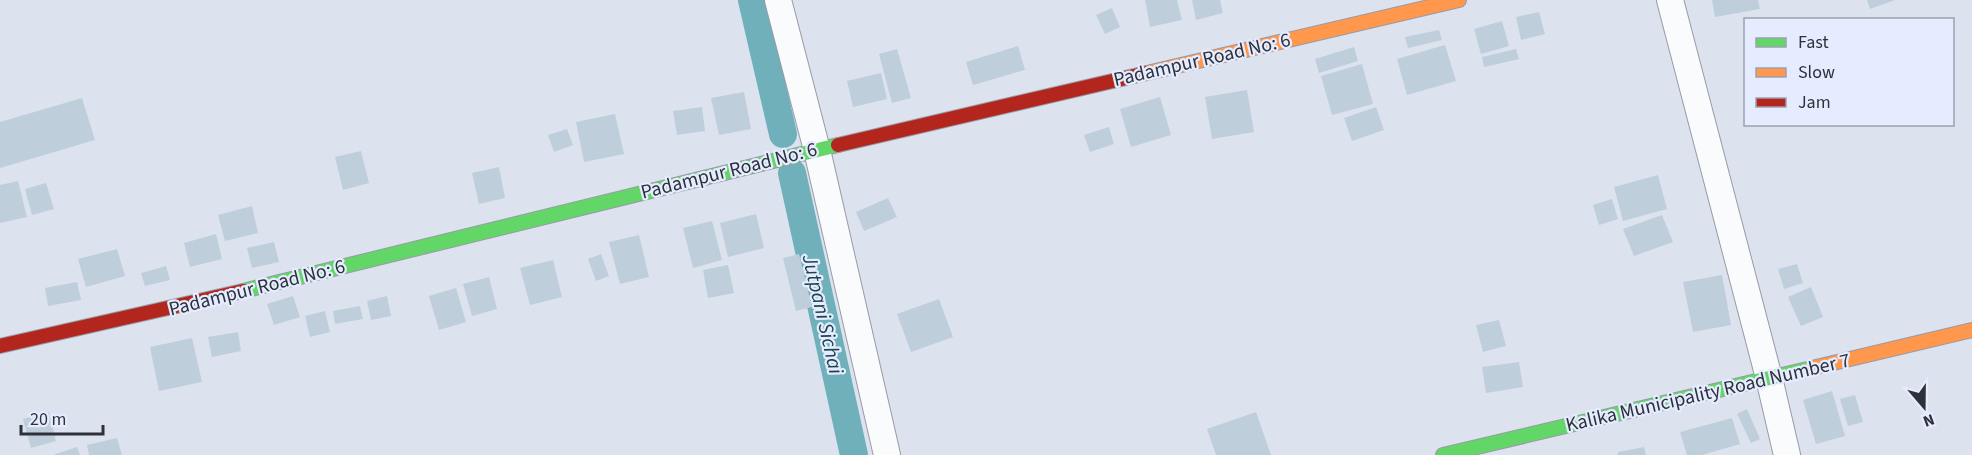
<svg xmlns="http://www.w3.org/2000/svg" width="1972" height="455" font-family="'Source Sans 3',sans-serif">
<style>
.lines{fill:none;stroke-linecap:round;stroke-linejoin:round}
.canal{stroke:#6fb0ba;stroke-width:28}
.building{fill:#bfcedb}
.street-casing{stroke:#989ba5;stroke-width:28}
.fast-casing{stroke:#989ba5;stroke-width:16}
.slow-casing{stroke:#989ba5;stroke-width:16}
.jam-casing{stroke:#989ba5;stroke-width:16}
.street{stroke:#fafbfd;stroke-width:26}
.fast{stroke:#63d668;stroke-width:14}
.slow{stroke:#ff974d;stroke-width:14}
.jam{stroke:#b3261e;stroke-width:14}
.labels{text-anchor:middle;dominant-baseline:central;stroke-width:4.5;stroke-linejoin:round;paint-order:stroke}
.street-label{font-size:20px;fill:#2e313a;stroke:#e5ecff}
.water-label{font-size:21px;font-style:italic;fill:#1c4549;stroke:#e5ecff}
</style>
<rect width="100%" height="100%" fill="#dde2ef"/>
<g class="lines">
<g class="canal">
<polyline points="752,0 783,134"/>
<polyline points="792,173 854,455"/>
</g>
</g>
<g class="building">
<polygon points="1145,0 1177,0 1182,20 1150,27"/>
<polygon points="1192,0 1220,0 1223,13 1196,20"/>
<polygon points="1712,0 1758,0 1760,9 1715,17"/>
<polygon points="1867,0 1895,0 1870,9"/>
<polygon points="1112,8 1120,27 1105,34 1096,15"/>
<polygon points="1539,12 1545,34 1521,40 1516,17"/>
<polygon points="1502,21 1509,46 1481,54 1474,29"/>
<polygon points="1439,30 1442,40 1408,48 1405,37"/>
<polygon points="1445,45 1456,81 1407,95 1397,59"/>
<polygon points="1018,46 1025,70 973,85 966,62"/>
<polygon points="1354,47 1358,61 1319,73 1315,59"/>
<polygon points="897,49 911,98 892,103 879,54"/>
<polygon points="1516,49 1519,59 1484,67 1482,57"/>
<polygon points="1362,64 1373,104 1332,115 1321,76"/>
<polygon points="881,73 887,99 853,107 847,81"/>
<polygon points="1247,90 1254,132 1212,139 1205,97"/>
<polygon points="744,92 751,129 719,135 711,98"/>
<polygon points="1160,97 1171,135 1131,147 1120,109"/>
<polygon points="82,98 95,140 0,168 0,122"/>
<polygon points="702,107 705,131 677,135 673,111"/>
<polygon points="1376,107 1384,130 1352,141 1344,118"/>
<polygon points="615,114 624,154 584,162 576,122"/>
<polygon points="1109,127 1114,144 1090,152 1084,135"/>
<polygon points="567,129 573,145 554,152 548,135"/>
<polygon points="361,151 369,183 343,190 335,157"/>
<polygon points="499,167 505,198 479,204 472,173"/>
<polygon points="1658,175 1667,209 1623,221 1614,187"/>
<polygon points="18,181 27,217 0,223 0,185"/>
<polygon points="46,183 54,209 32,215 25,189"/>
<polygon points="888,198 897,217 864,231 856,212"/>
<polygon points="1612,199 1618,219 1599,225 1593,205"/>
<polygon points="252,206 258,233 225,241 218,215"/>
<polygon points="756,214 764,248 728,257 720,223"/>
<polygon points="1662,215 1673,242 1634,256 1623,229"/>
<polygon points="712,221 722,260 693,268 683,228"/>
<polygon points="216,234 222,259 190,267 184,243"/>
<polygon points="639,235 649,277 620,284 609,242"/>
<polygon points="274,242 279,262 252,268 247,248"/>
<polygon points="117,249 125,276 86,287 78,259"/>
<polygon points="601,254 609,276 596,281 588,259"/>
<polygon points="799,254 812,307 796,311 783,258"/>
<polygon points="553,260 562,297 530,305 520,268"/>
<polygon points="1797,264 1803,283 1784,289 1778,269"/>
<polygon points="728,265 734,293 708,298 703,270"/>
<polygon points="166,266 170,280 145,286 141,273"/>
<polygon points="1722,275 1731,325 1693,332 1683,282"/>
<polygon points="489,277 497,309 472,316 463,284"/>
<polygon points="77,282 81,300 48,306 45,288"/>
<polygon points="1811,287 1823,317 1801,326 1788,297"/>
<polygon points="456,288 466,322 439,330 429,296"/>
<polygon points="293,296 300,317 274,325 267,304"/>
<polygon points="387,296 391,316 371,320 367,301"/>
<polygon points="939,299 953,337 911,352 897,314"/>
<polygon points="360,306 363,319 335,324 333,311"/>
<polygon points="325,311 330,332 310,337 305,316"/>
<polygon points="1499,320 1506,346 1483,352 1476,325"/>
<polygon points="238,332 241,351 212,357 208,337"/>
<polygon points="192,338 202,382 159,391 150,347"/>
<polygon points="1519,362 1523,387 1486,393 1482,367"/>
<polygon points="1832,391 1845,436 1816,444 1803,400"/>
<polygon points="1855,395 1863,422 1848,426 1840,399"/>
<polygon points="1747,409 1760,439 1751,443 1737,414"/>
<polygon points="49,412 56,441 31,448 23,419"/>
<polygon points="1256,412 1271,455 1216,455 1207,429"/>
<polygon points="1732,418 1740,444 1702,455 1687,455 1680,432"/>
<polygon points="117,438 122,455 89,455 87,445"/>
<polygon points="77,447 80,455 53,455"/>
<polygon points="1644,447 1646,455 1618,455 1618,452"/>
</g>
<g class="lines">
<g class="street-casing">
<g id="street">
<polyline points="778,0 817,150 887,455"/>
<polyline points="1670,0 1769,378 1787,455"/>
</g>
</g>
<g class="fast-casing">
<g id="fast">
<polyline points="243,291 838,145"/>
<polyline points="1443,455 1812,368"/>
</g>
</g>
<g class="slow-casing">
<g id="slow">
<polyline points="1147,73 1459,0"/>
<polyline points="1812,368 1972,330"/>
</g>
</g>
<g class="jam-casing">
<g id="jam">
<polyline points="838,145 1147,73"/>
<polyline points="0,346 243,291"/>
</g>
</g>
<use href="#street" class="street"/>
<use href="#fast" class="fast"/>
<use href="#slow" class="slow"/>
<use href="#jam" class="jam"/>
</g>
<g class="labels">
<g class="street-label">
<text transform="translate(1202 60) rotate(-13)">Padampur Road No: 6</text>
<text transform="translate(729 171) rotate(-14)">Padampur Road No: 6</text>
<text transform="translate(257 288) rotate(-14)">Padampur Road No: 6</text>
<text transform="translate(1708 393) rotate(-13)">Kalika Municipality Road Number 7</text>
</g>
<g class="water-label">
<text transform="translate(823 314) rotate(77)">Jutpani Sichai</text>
</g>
</g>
<rect x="1744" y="18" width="210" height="108" fill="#e5ecff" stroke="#9ca1b0" stroke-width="1.5"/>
<rect x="1756" y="38" width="30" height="9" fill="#63d668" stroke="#9ca1b0" stroke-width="1.5"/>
<text x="1798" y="48" font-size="18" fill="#2e313a">Fast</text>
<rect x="1756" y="68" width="30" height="9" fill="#ff974d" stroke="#9ca1b0" stroke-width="1.5"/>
<text x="1798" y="78" font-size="18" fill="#2e313a">Slow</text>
<rect x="1756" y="98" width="30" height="9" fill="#b3261e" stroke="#9ca1b0" stroke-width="1.5"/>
<text x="1798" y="108" font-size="18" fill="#2e313a">Jam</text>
<g transform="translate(1924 407) rotate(160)" stroke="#e5ecff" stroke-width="4.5" paint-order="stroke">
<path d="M0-4.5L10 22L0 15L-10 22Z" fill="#2e313a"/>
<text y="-9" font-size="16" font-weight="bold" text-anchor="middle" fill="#2e313a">N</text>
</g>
<path d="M21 425v9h82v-9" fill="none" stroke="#2e313a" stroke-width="3"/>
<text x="30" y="425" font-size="18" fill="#2e313a" stroke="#e5ecff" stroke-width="4.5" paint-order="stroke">20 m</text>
</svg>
